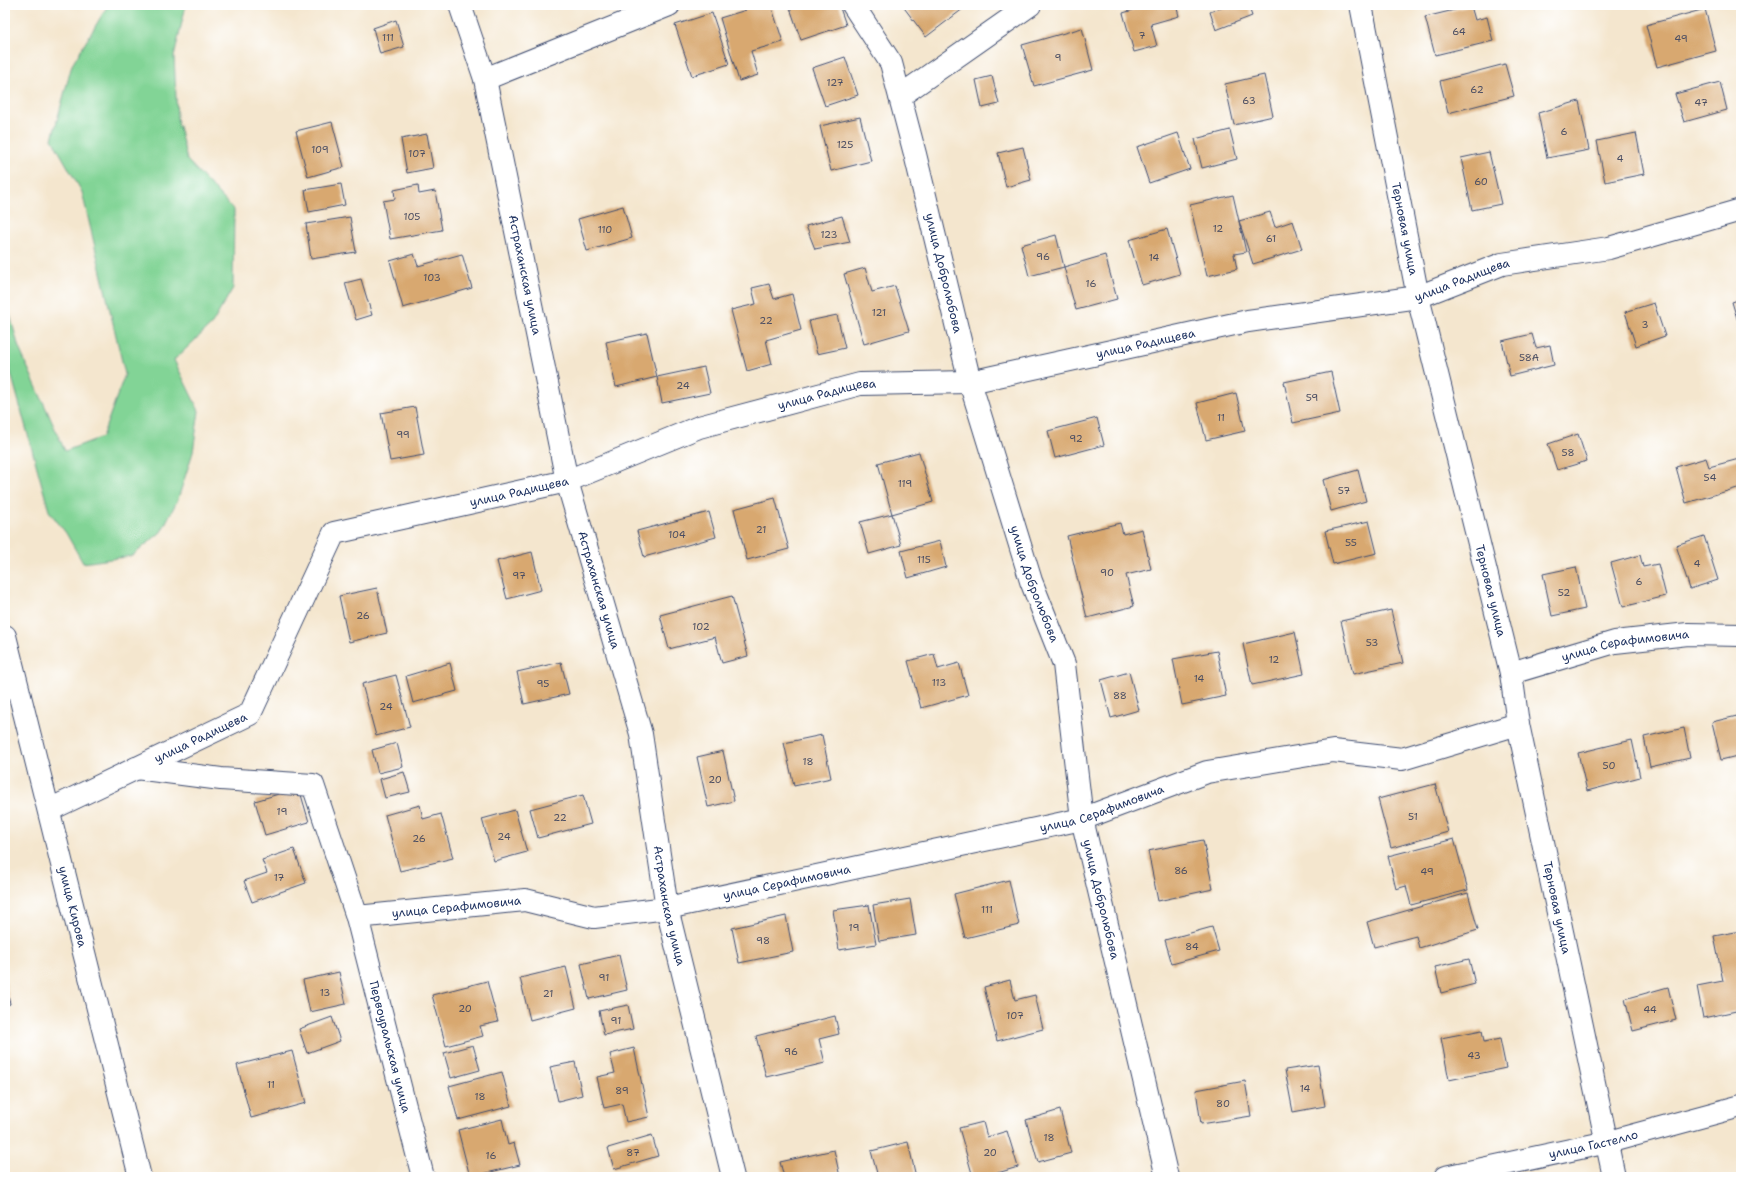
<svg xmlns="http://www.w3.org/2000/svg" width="1746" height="1182" font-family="'Shantell Sans',sans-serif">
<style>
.green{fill:#82d496;stroke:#4e827a}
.building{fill:#d8a870}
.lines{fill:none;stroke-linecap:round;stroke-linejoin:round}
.minor-casing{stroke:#3c4a6f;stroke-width:24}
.secondary-casing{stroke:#3c4a6f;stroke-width:24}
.minor{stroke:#fff;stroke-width:22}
.secondary{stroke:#fff;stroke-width:22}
.labels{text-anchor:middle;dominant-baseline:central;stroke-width:3;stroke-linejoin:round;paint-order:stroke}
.number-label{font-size:10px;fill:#4a4d62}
.street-label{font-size:12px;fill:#1b2f5e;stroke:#fff}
</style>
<rect width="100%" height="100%" fill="#fff"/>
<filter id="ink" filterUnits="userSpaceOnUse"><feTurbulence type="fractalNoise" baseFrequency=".025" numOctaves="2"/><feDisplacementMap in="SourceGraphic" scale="8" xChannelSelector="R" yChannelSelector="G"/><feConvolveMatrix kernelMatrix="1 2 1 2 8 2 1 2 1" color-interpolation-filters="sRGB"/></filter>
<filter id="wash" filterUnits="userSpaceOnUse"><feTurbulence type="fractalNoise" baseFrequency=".012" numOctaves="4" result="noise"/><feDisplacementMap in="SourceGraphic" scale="16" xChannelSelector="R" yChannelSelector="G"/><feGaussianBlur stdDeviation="0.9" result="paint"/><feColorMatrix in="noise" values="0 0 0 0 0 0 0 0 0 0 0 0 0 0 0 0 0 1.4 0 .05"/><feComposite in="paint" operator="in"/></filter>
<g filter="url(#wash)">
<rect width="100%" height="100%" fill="#f4e6ce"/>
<polygon class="green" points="108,5 186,5 174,56 177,118 187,160 234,210 233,288 212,324 174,360 199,411 193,452 178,499 161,532 132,556 83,563 66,533 49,511 7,359 10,315 19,348 65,451 102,437 125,374 82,192 52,139 72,65"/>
<g id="blocks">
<g class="building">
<polygon points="744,5 771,5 783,42 751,51 758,75 739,81 720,18 746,10"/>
<polygon points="789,5 839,5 846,25 801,40"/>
<polygon points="902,5 968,5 926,37"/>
<polygon points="1146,5 1176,5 1179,16 1151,24 1157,46 1134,52 1123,13 1146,6"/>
<polygon points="1229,5 1248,5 1252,16 1216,30 1210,12"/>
<polygon points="1471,6 1475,20 1487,17 1493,41 1435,55 1425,17"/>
<polygon points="1705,9 1716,51 1657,67 1646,25"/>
<polygon points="712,13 729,64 692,76 675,25"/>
<polygon points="396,20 404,47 380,54 373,28"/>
<polygon points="1082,28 1093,70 1034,86 1022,45"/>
<polygon points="845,57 858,95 825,106 812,68"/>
<polygon points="1505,64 1514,96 1448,113 1440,81"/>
<polygon points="1264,75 1273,116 1234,125 1225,84"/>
<polygon points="992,76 999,104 982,108 976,80"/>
<polygon points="1720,82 1727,110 1684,122 1675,94"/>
<polygon points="1579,101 1589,150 1547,158 1538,113"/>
<polygon points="860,117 871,161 831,171 820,126"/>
<polygon points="332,122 344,167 308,177 296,131"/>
<polygon points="1230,130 1237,159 1202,168 1195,139"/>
<polygon points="1178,133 1190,169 1149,183 1137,147"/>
<polygon points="1636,133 1644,174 1605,182 1597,141"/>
<polygon points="427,134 433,168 407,173 401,139"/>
<polygon points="1023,147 1031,180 1006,187 998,153"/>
<polygon points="1489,152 1501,204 1472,210 1461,158"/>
<polygon points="341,184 345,205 309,212 305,190"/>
<polygon points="418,185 419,194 435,191 442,230 390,239 383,201 395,199 394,190"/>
<polygon points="1233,195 1246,252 1234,254 1237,269 1207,276 1190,205"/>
<polygon points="623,206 632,238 587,251 578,219"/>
<polygon points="1270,212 1275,227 1293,221 1302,249 1253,264 1239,221"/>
<polygon points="842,216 850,242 815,249 806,226"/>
<polygon points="350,217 356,252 311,259 306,224"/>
<polygon points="1167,229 1180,274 1142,285 1129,240"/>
<polygon points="1056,235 1064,267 1105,255 1117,299 1076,310 1064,267 1029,276 1021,245"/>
<polygon points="414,254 418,266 462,254 472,288 403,308 390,261"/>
<polygon points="865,268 872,292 895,286 909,331 864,344 844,274"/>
<polygon points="361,279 372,315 356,320 345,283"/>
<polygon points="769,284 774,299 792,294 801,330 766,340 772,364 747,371 731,310 756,304 752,288"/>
<polygon points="1741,299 1741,324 1739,325 1732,302"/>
<polygon points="1654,303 1665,336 1636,346 1625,312"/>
<polygon points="837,315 845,348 817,354 809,321"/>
<polygon points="647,333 657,377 616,387 606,342"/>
<polygon points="1532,334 1536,348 1550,345 1554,365 1510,376 1502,341"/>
<polygon points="704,367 710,393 662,403 657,377"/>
<polygon points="1331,372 1340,413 1293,423 1284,382"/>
<polygon points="1236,393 1245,431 1206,440 1197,403"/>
<polygon points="415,407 424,455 390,461 381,413"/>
<polygon points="1097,418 1104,445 1055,458 1048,431"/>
<polygon points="1578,434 1587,461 1557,470 1548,444"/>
<polygon points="919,452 933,502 892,514 901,545 869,554 860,522 892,514 878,463"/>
<polygon points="1706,458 1709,467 1739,459 1741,467 1741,487 1686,503 1676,467"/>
<polygon points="1358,470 1366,501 1331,511 1323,480"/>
<polygon points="775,498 789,549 747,560 734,509"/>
<polygon points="709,512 716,537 644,557 637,531"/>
<polygon points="1369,521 1377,553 1333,564 1325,531"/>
<polygon points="1120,523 1123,534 1142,529 1151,569 1126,575 1134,606 1087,618 1067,536"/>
<polygon points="1704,536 1718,580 1690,589 1676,545"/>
<polygon points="940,541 946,567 908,578 901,551"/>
<polygon points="532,552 541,590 507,599 497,561"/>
<polygon points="1640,555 1643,567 1658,564 1666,596 1623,607 1611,563"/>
<polygon points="1576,567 1585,609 1552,616 1543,574"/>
<polygon points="377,588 387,633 349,642 339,596"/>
<polygon points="732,596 748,656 722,663 715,637 669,649 660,615"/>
<polygon points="1391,610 1403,663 1353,674 1341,621"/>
<polygon points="1295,632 1304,674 1252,685 1243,644"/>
<polygon points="1217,651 1226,696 1182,705 1173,659"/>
<polygon points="934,654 938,669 959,663 968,695 921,708 908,661"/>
<polygon points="561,662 569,694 524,704 517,672"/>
<polygon points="450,663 457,691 413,703 406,676"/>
<polygon points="1129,672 1139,710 1111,718 1101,680"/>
<polygon points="396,675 410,727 376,736 362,684"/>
<polygon points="1737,716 1741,733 1741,755 1721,760 1712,722"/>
<polygon points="1684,728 1690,758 1650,767 1644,737"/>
<polygon points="822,735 831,778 794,786 784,743"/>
<polygon points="1632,740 1640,777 1587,791 1578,753"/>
<polygon points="397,743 403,767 378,773 372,750"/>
<polygon points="723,751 734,801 708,807 697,757"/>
<polygon points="404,772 410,792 385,798 380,779"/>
<polygon points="1435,784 1448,832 1391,848 1378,799"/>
<polygon points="299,788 309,822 265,835 255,801"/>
<polygon points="583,795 591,824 538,838 530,809"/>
<polygon points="420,805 423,819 441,814 453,858 400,871 385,815"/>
<polygon points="515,810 527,852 494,861 482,819"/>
<polygon points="1454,839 1468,890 1411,905 1406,886 1396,889 1388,856"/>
<polygon points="1203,840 1213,889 1158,901 1148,851"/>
<polygon points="294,849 306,883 252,902 244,881 267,873 262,860"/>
<polygon points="1009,880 1019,925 965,938 954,894"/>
<polygon points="1468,893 1478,930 1419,948 1416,936 1374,947 1367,922"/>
<polygon points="910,899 916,935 879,941 873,905"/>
<polygon points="869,905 876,944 839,950 833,910"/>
<polygon points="786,916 793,952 739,963 732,928"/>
<polygon points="1212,927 1219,951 1172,964 1165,940"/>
<polygon points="1741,931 1741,1010 1703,1018 1697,986 1723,981 1714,936"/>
<polygon points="619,955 627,990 589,999 581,964"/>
<polygon points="1469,959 1475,984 1441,993 1435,967"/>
<polygon points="566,967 576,1008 530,1020 520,978"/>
<polygon points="339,972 346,1004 310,1012 303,980"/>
<polygon points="5,979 10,1004 5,1006"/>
<polygon points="1010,980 1015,1000 1035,995 1043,1029 997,1041 984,987"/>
<polygon points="487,981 498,1022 480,1026 483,1036 446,1046 432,995"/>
<polygon points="1668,987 1676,1020 1633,1031 1625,999"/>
<polygon points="628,1005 633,1029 604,1035 599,1011"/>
<polygon points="835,1016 839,1034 819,1039 825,1063 766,1077 756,1036"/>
<polygon points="332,1017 340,1041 307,1053 299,1029"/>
<polygon points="1482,1030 1484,1042 1500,1039 1506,1068 1449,1080 1441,1038"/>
<polygon points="473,1045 480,1070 451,1078 444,1053"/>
<polygon points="634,1048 649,1117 626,1122 622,1104 604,1108 597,1077 615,1073 610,1054"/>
<polygon points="292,1051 306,1103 251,1118 237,1065"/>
<polygon points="575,1062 582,1095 558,1101 550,1067"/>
<polygon points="1318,1065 1325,1106 1293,1112 1285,1070"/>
<polygon points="502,1072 511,1106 458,1120 449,1086"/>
<polygon points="1245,1081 1251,1116 1201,1124 1196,1090"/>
<polygon points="1060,1110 1071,1153 1038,1162 1026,1120"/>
<polygon points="502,1119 508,1145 514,1143 520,1165 470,1177 458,1130"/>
<polygon points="983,1122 987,1137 1007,1131 1018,1167 984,1177 973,1177 959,1128"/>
<polygon points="652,1135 658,1156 614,1169 608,1148"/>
<polygon points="908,1142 916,1177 878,1177 871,1151"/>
<polygon points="834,1150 840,1177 784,1177 780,1162"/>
</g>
</g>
</g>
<g filter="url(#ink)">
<use href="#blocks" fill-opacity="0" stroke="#3c4a6f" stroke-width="1"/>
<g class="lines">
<g class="minor-casing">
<g id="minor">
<path id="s1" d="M460,5L485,79L567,481L641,734L667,908L733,1177"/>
<path id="s2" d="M853,5L891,63L915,154L970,382L1031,581L1064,664L1082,819L1167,1177"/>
<path id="s3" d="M1361,5L1418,297L1511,673L1518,724L1614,1177"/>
<polyline points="485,79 669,5"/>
<polyline points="900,96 1030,5"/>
<path id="s4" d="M1511,673L1615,642L1688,634L1741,635"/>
<path id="s5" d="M136,768L221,779L313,785L357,917L525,900L594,917L667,908L1082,819L1207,772L1333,751L1402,759L1518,724"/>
<path id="s6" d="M49,810L250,714L334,533L567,481L699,427L860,384L970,382L1248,321L1418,297L1502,264L1609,248L1741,210"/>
<path id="s7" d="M357,917L423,1177"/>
<path id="s8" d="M1445,1177L1608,1142L1741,1106"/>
</g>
</g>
<g class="secondary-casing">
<g id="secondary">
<path id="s9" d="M5,636L140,1177"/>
</g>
</g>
<use href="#minor" class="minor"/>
<use href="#secondary" class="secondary"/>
</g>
</g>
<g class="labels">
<g class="number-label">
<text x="1459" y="31">64</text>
<text x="1142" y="35">7</text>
<text x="388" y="37">111</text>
<text x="1681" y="38">49</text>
<text x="1058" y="57">9</text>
<text x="835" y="82">127</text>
<text x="1477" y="89">62</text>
<text x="1249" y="100">63</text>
<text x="1701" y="102">47</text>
<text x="1564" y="131">6</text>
<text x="845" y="144">125</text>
<text x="320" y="149">109</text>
<text x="417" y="153">107</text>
<text x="1620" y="158">4</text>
<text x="1481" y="181">60</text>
<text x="412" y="216">105</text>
<text x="1218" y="228">12</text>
<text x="605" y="229">110</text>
<text x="829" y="234">123</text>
<text x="1271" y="238">61</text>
<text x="1043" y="256">96</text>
<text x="1154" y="257">14</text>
<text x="432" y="277">103</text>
<text x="1091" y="283">16</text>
<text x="879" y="312">121</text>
<text x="766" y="320">22</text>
<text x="1645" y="324">3</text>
<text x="1529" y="357">58А</text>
<text x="683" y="385">24</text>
<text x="1312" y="397">59</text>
<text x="1221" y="417">11</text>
<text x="403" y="434">99</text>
<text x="1076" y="438">92</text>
<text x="1568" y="452">58</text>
<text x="1710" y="477">54</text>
<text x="905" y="483">119</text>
<text x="1344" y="490">57</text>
<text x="761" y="529">21</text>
<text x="677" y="534">104</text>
<text x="1351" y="542">55</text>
<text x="924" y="559">115</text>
<text x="1697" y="563">4</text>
<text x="1107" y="572">90</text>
<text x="519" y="575">97</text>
<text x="1639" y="581">6</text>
<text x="1564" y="592">52</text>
<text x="363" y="615">26</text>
<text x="701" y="626">102</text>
<text x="1372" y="642">53</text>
<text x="1274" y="659">12</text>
<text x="1199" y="678">14</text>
<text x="939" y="682">113</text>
<text x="543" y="683">95</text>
<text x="1120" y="695">88</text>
<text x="386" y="706">24</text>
<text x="808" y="761">18</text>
<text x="1609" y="765">50</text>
<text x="715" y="779">20</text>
<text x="282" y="811">19</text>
<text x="1413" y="816">51</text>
<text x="560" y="817">22</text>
<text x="504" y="836">24</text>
<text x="419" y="838">26</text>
<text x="1181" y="870">86</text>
<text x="1427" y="871">49</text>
<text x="279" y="877">17</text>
<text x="987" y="909">111</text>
<text x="854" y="927">19</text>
<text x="763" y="940">98</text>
<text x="1192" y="946">84</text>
<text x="604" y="977">91</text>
<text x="325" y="992">13</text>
<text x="548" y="993">21</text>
<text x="465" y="1008">20</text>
<text x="1650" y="1009">44</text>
<text x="1015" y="1015">107</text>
<text x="616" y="1020">91</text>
<text x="791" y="1051">96</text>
<text x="1474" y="1055">43</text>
<text x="271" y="1084">11</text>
<text x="1305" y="1088">14</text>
<text x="622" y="1090">89</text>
<text x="480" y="1096">18</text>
<text x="1223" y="1103">80</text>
<text x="1049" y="1137">18</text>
<text x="633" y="1152">87</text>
<text x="990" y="1152">20</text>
<text x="491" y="1155">16</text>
</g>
<g class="street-label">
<text stroke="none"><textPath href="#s3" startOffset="228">Терновая улица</textPath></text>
<text stroke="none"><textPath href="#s2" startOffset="286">улица Добролюбова</textPath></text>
<text stroke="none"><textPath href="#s1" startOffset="278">Астраханская улица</textPath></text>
<text stroke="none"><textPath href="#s6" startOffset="1584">улица Радищева</textPath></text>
<text stroke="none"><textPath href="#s6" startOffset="1260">улица Радищева</textPath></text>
<text stroke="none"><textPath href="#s6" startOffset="936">улица Радищева</textPath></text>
<text stroke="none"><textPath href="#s6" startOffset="612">улица Радищева</textPath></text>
<text stroke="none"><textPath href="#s2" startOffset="610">улица Добролюбова</textPath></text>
<text stroke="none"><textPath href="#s1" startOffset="602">Астраханская улица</textPath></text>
<text stroke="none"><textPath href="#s3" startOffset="600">Терновая улица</textPath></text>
<text stroke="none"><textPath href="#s4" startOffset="118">улица Серафимовича</textPath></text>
<text stroke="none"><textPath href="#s6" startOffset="168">улица Радищева</textPath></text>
<text stroke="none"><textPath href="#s5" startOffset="1077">улица Серафимовича</textPath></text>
<text stroke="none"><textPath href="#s5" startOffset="753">улица Серафимовича</textPath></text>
<text stroke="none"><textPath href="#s2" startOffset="934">улица Добролюбова</textPath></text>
<text stroke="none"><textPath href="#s9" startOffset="279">улица Кирова</textPath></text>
<text stroke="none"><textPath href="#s1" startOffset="926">Астраханская улица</textPath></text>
<text stroke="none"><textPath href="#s5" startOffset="417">улица Серафимовича</textPath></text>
<text stroke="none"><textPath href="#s3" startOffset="924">Терновая улица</textPath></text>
<text stroke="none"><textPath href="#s7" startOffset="134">Первоуральская улица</textPath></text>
<text stroke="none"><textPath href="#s8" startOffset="152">улица Гастелло</textPath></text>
</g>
</g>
<rect width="1746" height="1182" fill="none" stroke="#fff" stroke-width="20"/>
</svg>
